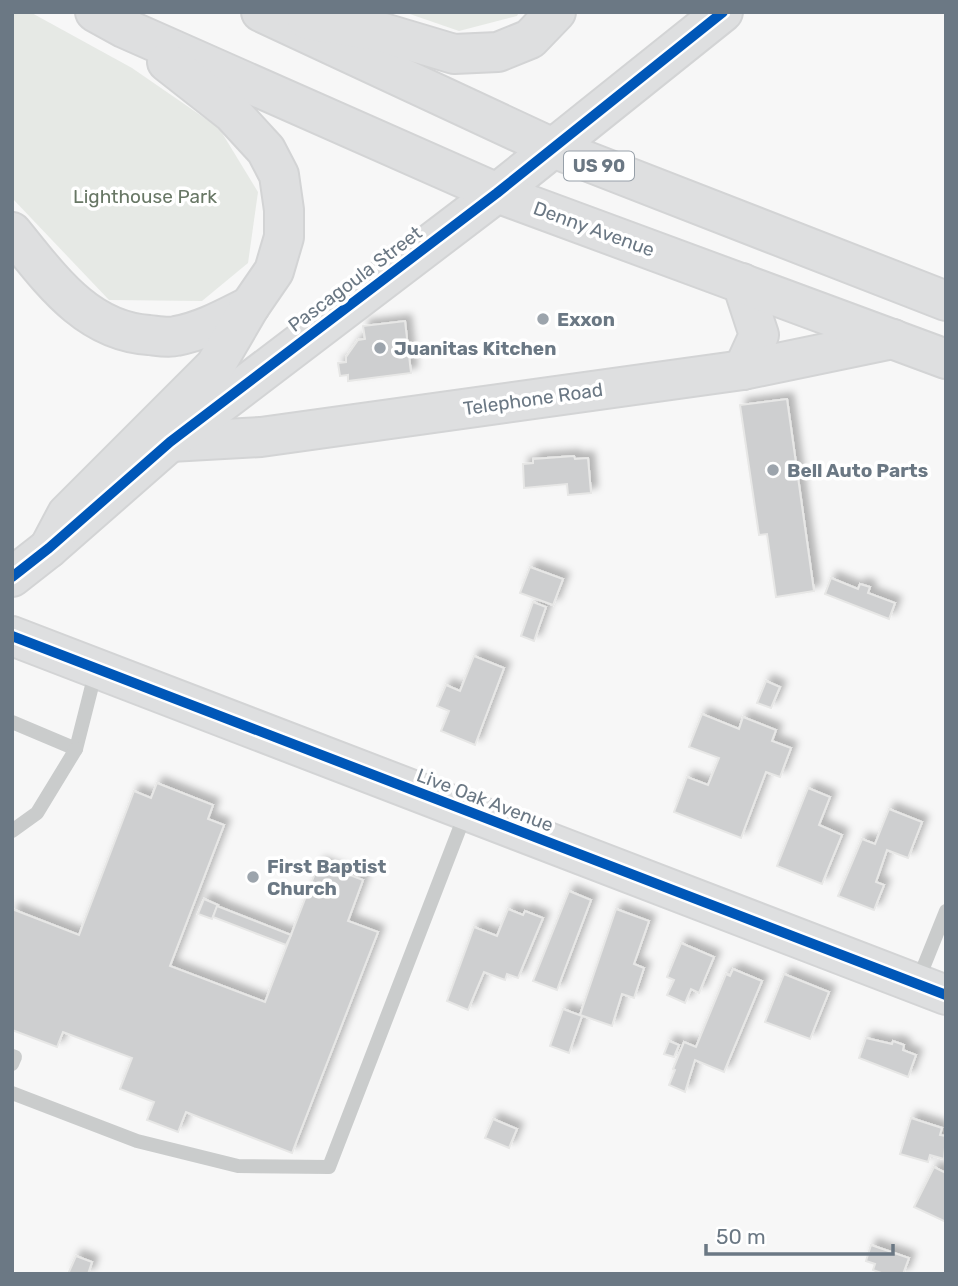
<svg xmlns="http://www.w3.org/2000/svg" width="958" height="1286" font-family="Rubik,sans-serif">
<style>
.green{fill:#e6e9e5}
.building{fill:#cecfd0;stroke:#e7e7e6;stroke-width:2;filter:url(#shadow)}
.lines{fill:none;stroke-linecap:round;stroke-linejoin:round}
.secondary-casing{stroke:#d3d4d5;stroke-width:42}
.primary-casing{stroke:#d3d4d5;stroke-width:42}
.lane{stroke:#cacccc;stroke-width:14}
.secondary{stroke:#dedfe0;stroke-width:38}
.primary{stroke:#dedfe0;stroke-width:38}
.cycleway-casing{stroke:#fff;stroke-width:15}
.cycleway{stroke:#0057b8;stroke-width:10}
.poi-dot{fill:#9ca4ac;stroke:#fff;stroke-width:2.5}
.labels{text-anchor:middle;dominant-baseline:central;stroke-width:7;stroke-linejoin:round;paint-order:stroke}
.shield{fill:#fff;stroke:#97a0a9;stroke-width:2}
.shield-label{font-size:18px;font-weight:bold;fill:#6b7884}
.park-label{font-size:19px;fill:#687765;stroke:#fff}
.street-label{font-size:19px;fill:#6b7884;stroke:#fff}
.poi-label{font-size:19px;font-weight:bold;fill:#6b7884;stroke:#fff;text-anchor:start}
</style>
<defs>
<filter id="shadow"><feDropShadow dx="6" dy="-6" stdDeviation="3.5" flood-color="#0004"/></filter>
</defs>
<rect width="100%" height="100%" fill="#f7f7f7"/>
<g class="green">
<polygon points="12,12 30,12 132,68 219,128 258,192 248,263 202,301 109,300 12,198"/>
<polygon points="404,12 519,12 517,16 459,31"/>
</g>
<g class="building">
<polygon points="405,321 411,373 348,381 348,375 340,376 338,363 346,362 346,357 358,340 365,339 363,326"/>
<polygon points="787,399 814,591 776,597 767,534 759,535 740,405"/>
<polygon points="574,456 575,459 588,458 591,493 568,495 567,484 524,488 523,464 533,463 533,459"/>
<polygon points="530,567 563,579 553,605 520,593"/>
<polygon points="831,578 858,589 860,584 870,587 868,593 895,603 889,619 825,594"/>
<polygon points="533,602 546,607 534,641 521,636"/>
<polygon points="474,656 504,668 475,745 441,731 449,711 437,706 446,685 460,691"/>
<polygon points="766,681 780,687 771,708 757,703"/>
<polygon points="702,714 739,729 743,717 776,730 772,741 791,748 780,777 766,772 741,838 674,812 687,777 708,785 719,758 689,747"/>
<polygon points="157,783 213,805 208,819 224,825 170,966 265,1002 319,863 363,880 348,921 378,932 292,1153 186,1112 178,1132 147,1120 154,1102 120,1089 132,1058 63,1032 57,1047 12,1030 12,909 79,935 134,791 151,798"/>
<polygon points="808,788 830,797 819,825 842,835 822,884 777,866"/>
<polygon points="889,809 922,822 908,858 887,850 876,882 884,885 874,910 838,896 862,839 875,844"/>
<polygon points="569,891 591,900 557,990 533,981"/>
<polygon points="204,899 218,905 212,919 198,914"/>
<polygon points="217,906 291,935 286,945 213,917"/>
<polygon points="508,909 523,915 525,911 543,918 518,978 507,974 505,980 484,972 468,1010 447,1001 474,927 497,936"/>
<polygon points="616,909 649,921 634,964 644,968 634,998 622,994 612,1026 580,1015"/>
<polygon points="681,943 714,957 699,993 691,989 685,1003 667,995 674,980 667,977"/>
<polygon points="733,969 762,981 724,1072 695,1060 685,1092 669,1085 675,1070 673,1069 684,1042 696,1047 726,974 730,976"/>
<polygon points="784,974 829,992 810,1039 765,1022"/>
<polygon points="563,1009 582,1016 569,1053 550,1046"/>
<polygon points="866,1038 892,1044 893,1041 904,1045 903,1050 916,1055 908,1077 859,1058"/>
<polygon points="669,1041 679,1045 674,1057 664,1054"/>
<polygon points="911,1118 942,1128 940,1135 946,1136 944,1159 930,1155 928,1162 900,1154"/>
<polygon points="493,1119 517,1129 509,1148 485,1138"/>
<polygon points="934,1167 946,1173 946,1222 914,1207"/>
<polygon points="871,1245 909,1258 903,1274 884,1274 873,1270 875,1264 866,1261"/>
<polygon points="76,1256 92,1262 88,1274 68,1274"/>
</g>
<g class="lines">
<g class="secondary-casing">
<g id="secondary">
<path d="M12,232C49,277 85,331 149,335C158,336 168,338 176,336C203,331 226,318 250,306"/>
<polyline points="742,283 759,335 743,370"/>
<polyline points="170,442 261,437 743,370 893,339"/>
<polyline points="12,577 49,548 170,442 497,193 723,12"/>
<polyline points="12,636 946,995"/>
</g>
</g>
<g class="primary-casing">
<g id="primary">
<polyline points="95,12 124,28 497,193 946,359"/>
<polyline points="261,12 553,148 946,301"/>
<polyline points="307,20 377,31 454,54 498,52 530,39 556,12"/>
<polyline points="49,548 67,514 215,366 250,306 274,271 284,237 284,210 279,175 266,150 232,113 167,62"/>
</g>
</g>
<g class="lane">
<polyline points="12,722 76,749 96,670"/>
<polyline points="12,831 37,813 76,749"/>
<polyline points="917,983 946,911"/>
<polyline points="12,1056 15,1057 12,1064"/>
<polyline points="12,1093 137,1141 238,1166 329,1167 466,812"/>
</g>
<use href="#secondary" class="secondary"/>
<use href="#primary" class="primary"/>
<g class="cycleway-casing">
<g id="cycleway">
<polyline points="12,577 49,548 170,442 497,193 723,12"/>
<polyline points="12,636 946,995"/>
</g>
</g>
<use href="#cycleway" class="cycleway"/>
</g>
<g class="poi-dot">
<circle cx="543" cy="319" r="7"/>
<circle cx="380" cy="348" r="7"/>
<circle cx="773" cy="470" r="7"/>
<circle cx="253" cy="877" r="7"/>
</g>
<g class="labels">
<rect class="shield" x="564" y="151.5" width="70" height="29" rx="5"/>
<g class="shield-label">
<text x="599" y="166">US 90</text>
</g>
<g class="park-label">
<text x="145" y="196">Lighthouse Park</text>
</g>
<g class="street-label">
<text transform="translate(594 229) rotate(20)">Denny Avenue</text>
<text transform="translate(355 279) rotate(-37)">Pascagoula Street</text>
<text transform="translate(533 399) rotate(-8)">Telephone Road</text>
<text transform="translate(485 800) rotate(21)">Live Oak Avenue</text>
</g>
<g class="poi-label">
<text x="557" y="319">Exxon</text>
<text x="394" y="348">Juanitas Kitchen</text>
<text x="787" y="470">Bell Auto Parts</text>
<text x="267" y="866">First Baptist<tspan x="267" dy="22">Church</tspan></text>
</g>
</g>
<rect width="958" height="1286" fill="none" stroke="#6b7884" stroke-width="28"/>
<path d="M706 1244v10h187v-10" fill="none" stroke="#6b7884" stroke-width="3.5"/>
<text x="716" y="1244" font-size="21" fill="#6b7884" stroke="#ffffff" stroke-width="5" paint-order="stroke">50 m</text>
</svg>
